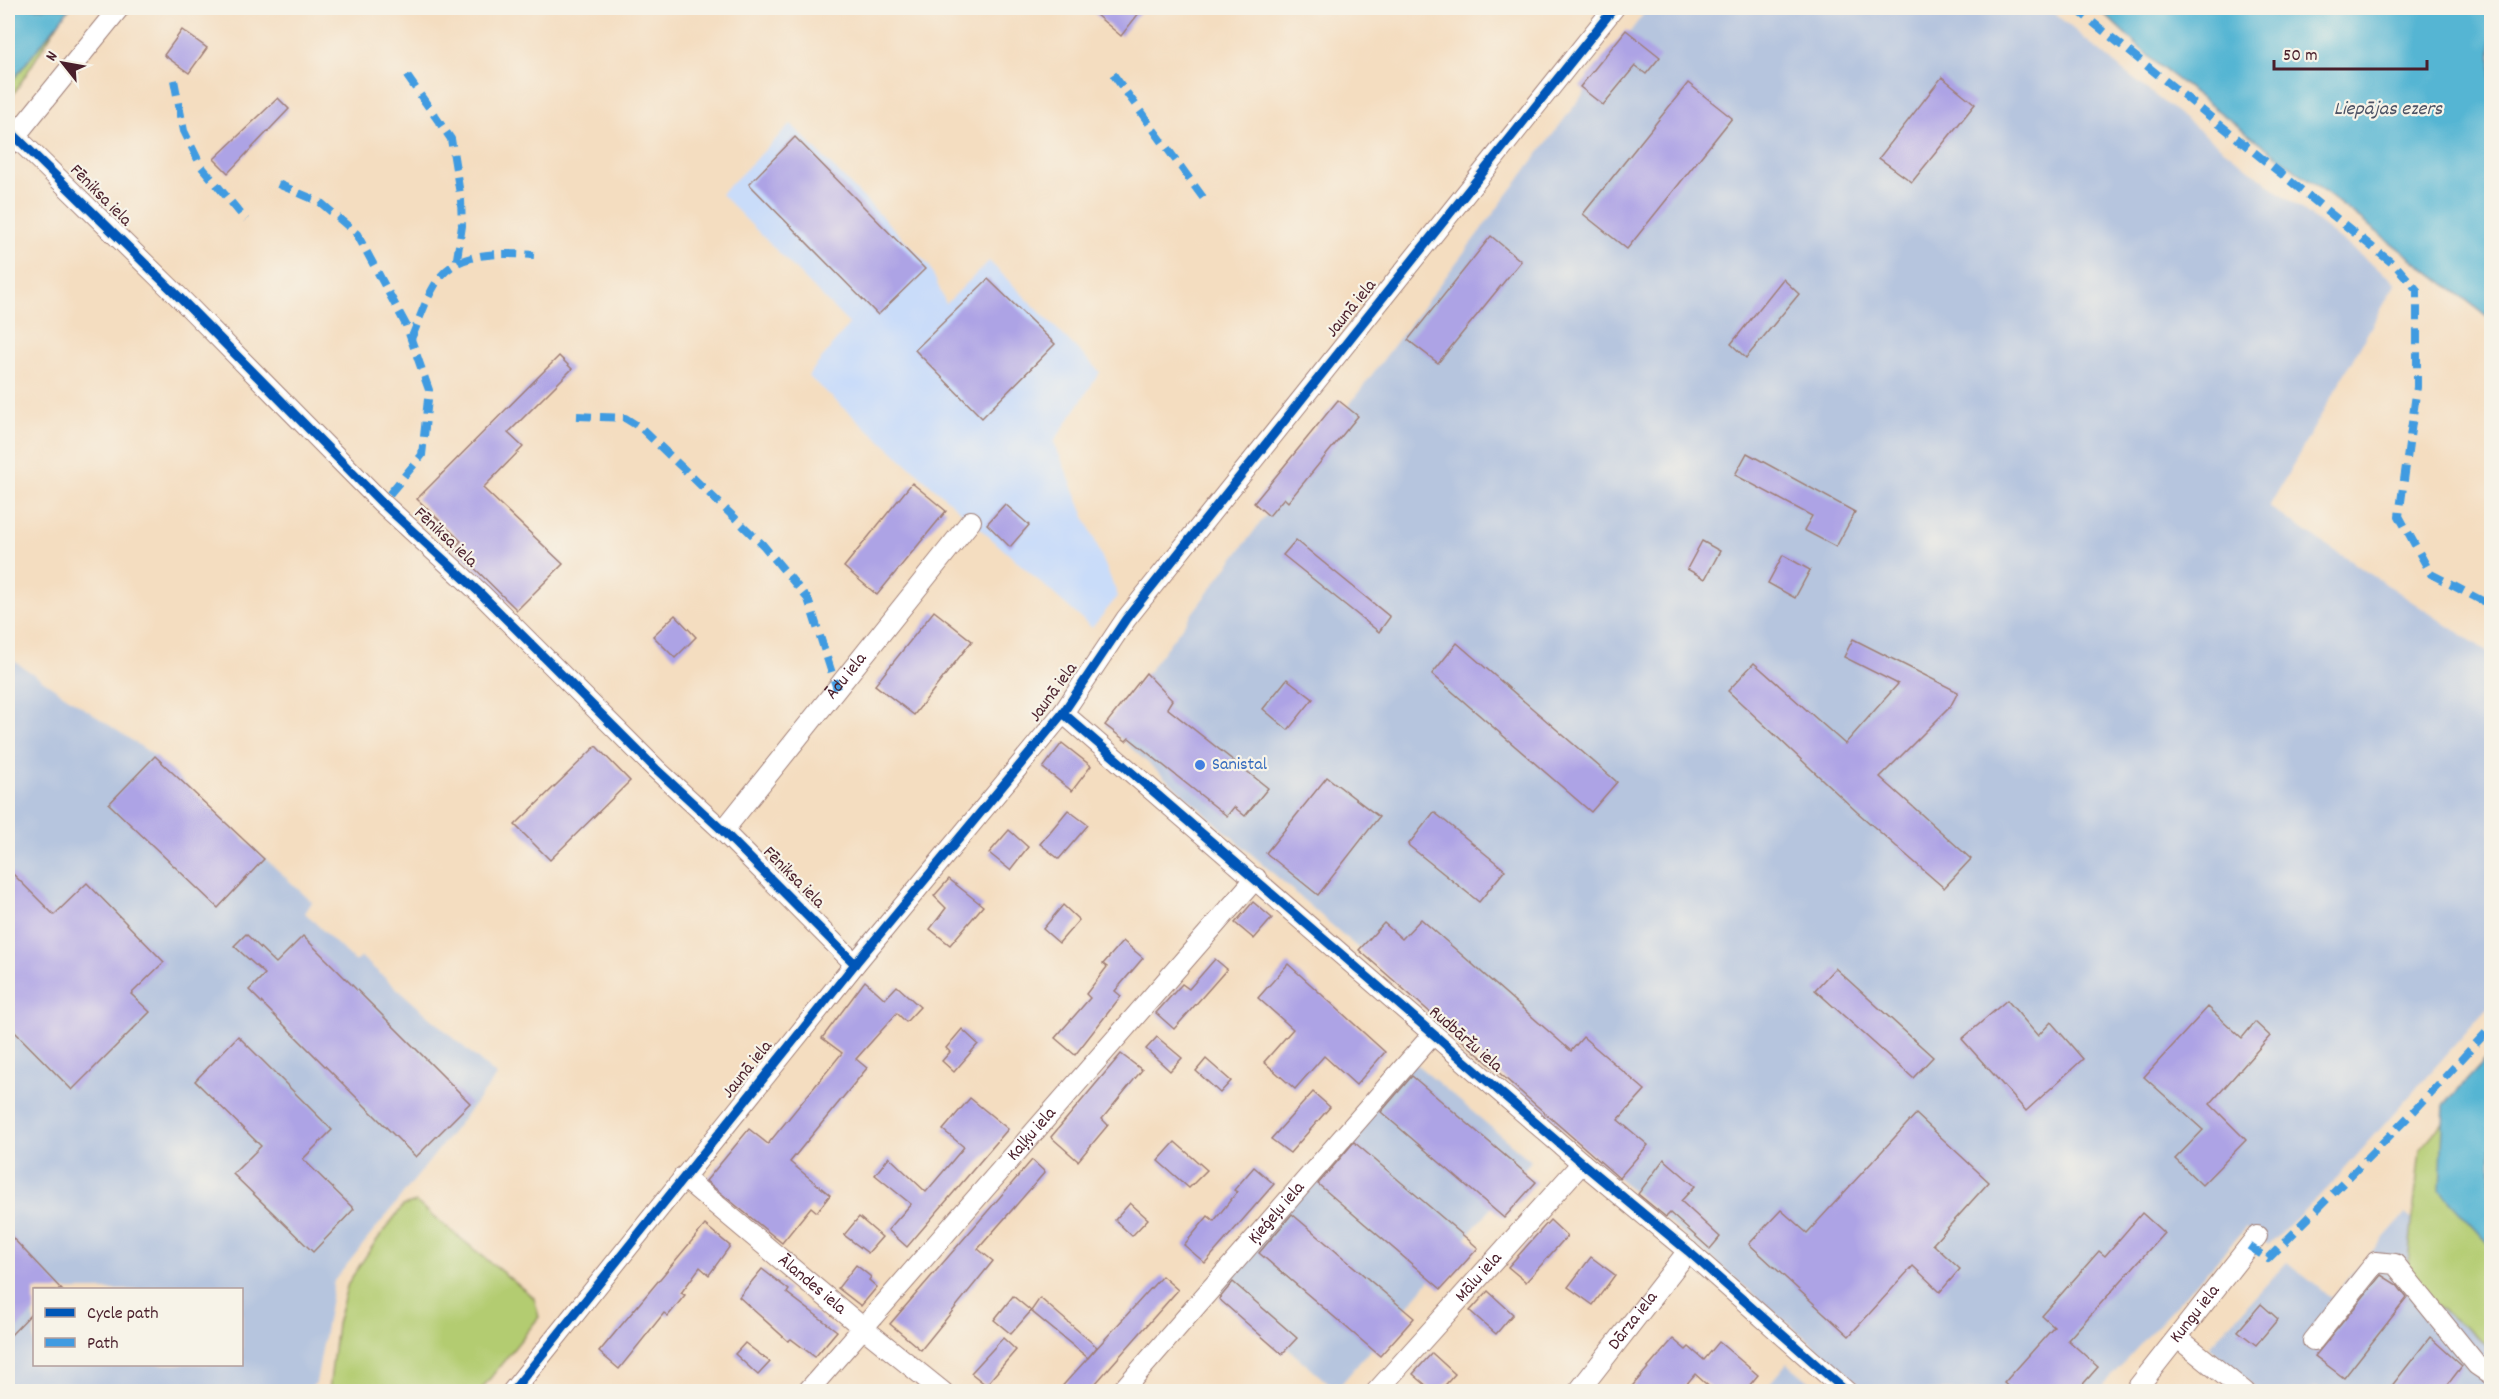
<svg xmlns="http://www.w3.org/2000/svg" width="2499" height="1399" font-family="Dekko,sans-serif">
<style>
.built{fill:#c9dcf9}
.industrial{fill:#b6c5de;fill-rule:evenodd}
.green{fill:#b3cc71;stroke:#7e764e;stroke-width:1.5}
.water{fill:#54b5d3;stroke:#4f6a7f;stroke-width:1.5}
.building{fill:#ada3e5}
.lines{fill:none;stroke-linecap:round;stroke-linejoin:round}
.minor-casing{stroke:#9f7e76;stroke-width:22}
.minor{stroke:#fff;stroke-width:20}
.quiet{stroke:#409be1;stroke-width:8;stroke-dasharray:15 8;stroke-linecap:butt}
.cycleway-casing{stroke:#f7f3e8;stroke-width:13}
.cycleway{stroke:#0057b8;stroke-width:9}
.shop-dot{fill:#3f7fe0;stroke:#f7f3e8;stroke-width:2}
.labels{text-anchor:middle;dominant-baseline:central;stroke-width:4.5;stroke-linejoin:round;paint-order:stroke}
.street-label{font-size:18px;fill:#4a1f2b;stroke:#f7f3e8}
.shop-label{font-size:18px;fill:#366cbe;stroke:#f7f3e8;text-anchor:start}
.water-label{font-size:20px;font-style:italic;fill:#4e5466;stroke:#f7f3e8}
</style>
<rect width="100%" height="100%" fill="#f7f3e8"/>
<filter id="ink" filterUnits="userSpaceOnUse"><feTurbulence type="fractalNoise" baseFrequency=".0167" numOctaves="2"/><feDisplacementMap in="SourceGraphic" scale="12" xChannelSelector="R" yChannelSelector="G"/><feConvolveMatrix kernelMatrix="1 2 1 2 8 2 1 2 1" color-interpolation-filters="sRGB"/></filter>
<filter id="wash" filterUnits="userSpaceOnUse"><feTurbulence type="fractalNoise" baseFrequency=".008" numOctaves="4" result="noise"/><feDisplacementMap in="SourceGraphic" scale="24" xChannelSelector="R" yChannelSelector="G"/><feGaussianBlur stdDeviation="1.35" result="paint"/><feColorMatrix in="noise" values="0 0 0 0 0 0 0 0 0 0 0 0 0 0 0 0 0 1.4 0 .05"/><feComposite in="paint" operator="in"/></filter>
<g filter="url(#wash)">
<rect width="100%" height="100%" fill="#f4ddc0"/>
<polygon class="built" points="791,124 929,265 946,304 989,261 1100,372 1054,442 1118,596 1092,628 808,376 849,324 721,194"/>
<g class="industrial">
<polygon points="1648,8 2048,8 2122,70 2396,283 2269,507 2491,654 2491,1004 2328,1188 2268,1245 2247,1227 2098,1391 1868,1391 1665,1219 1105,725 1148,672"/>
<path d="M8,657L155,756L312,902L305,913L355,962L361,957L497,1076L334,1281L316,1383L306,1391H8ZM34,1290H242V1364H34Z"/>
<polygon points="1410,1059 1531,1161 1336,1390 1217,1288"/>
<polygon points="2405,1214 2431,1235 2491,1321 2491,1391 2321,1392 2317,1388 2309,1391 2260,1391 2209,1347 2287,1262 2331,1298"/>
<polygon points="1787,1363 1821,1391 1763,1391"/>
</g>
<g class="green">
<polygon points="8,8 68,8 8,103"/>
<polygon points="2491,1066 2491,1348 2406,1282 2420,1149"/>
<polygon points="416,1202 534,1298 539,1317 480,1391 329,1391 337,1324 348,1283 374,1244 403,1206"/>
</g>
<g class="water">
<polygon points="8,8 70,8 8,86"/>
<polygon points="2098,8 2491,8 2491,319 2158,65"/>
<polygon points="2491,1054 2491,1246 2440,1190 2444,1105"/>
</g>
<g id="blocks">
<g class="building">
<polygon points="1088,8 1143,8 1121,36"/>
<polygon points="182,30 207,48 189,73 164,55"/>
<polygon points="1626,30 1660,57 1646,74 1635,66 1603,105 1580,87"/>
<polygon points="1942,77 1975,104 1912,182 1879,158"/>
<polygon points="1688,83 1732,118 1627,249 1583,214"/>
<polygon points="278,98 289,109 228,173 214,159"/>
<polygon points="795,137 925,269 878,315 749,184"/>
<polygon points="1491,236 1521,261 1438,363 1408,340"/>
<polygon points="988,279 1055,344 982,418 915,350"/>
<polygon points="1783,279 1799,294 1746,358 1731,344"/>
<polygon points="559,356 572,369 508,433 523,447 483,488 563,564 517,610 454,548 461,541 417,499"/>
<polygon points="1338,400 1358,416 1288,502 1284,498 1269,516 1254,503"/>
<polygon points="1747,453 1855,512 1836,547 1804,530 1812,516 1735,475"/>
<polygon points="912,483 946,511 877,595 844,567"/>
<polygon points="1005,504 1029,525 1010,547 987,524"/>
<polygon points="1296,540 1390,617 1379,632 1283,555"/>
<polygon points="1702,541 1720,551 1705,579 1687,569"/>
<polygon points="1783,555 1810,570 1795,598 1768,583"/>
<polygon points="934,611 972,641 914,715 875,685"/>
<polygon points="675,615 696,637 675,658 653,636"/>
<polygon points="1853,639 1958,692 1950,707 1880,777 1971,859 1944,888 1857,812 1728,691 1754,663 1845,744 1898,684 1844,657"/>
<polygon points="1457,643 1617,782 1591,812 1432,674"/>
<polygon points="1146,673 1172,700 1167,708 1268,788 1245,816 1234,807 1227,816 1129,738 1126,741 1105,725"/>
<polygon points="1287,679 1313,699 1288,730 1263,709"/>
<polygon points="1062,743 1091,766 1072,791 1043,768"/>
<polygon points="596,746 630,781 550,860 515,825"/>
<polygon points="155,756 264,859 218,908 109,804"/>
<polygon points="1327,777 1379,817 1318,895 1266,853"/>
<polygon points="1068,810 1088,825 1059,859 1040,844"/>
<polygon points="1434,812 1505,870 1479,902 1408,845"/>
<polygon points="1009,830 1028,847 1010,870 989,853"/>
<polygon points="8,869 54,915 87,883 164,962 131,994 150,1012 72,1090 8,1025"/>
<polygon points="949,879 983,906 950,945 930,929 946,908 934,896"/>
<polygon points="1253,902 1272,918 1254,939 1235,923"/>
<polygon points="1063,905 1079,920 1059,943 1043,929"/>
<polygon points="1421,919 1571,1051 1583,1037 1645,1090 1618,1120 1648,1145 1619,1178 1359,950 1384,923 1402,939"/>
<polygon points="246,934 276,963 303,936 470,1103 416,1157 249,990 265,974 234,946"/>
<polygon points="1123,941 1143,958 1115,991 1121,996 1075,1055 1055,1038 1090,998 1086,994 1107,967 1103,964"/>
<polygon points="1215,959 1227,969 1174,1029 1156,1013 1182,984 1189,989"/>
<polygon points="1288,964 1385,1052 1356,1085 1324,1056 1295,1089 1264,1062 1293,1029 1258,998"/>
<polygon points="1835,968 1933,1057 1913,1078 1815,990"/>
<polygon points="865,981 885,999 897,986 920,1007 906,1022 897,1013 856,1059 867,1068 790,1162 830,1195 817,1212 811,1207 782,1243 706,1181 749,1129 768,1144 842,1053 822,1038"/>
<polygon points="2007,1000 2038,1036 2051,1022 2083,1059 2026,1111 1962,1039"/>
<polygon points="2208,1007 2242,1038 2255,1022 2270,1036 2210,1104 2246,1140 2202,1185 2175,1159 2203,1130 2144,1077"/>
<polygon points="962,1029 978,1044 954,1072 942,1061 950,1052 946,1048"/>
<polygon points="238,1036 332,1130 303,1159 354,1209 313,1252 233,1174 261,1146 195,1081"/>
<polygon points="1157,1037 1182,1058 1170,1071 1146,1049"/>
<polygon points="1121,1054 1142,1070 1102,1119 1108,1125 1078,1161 1051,1137"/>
<polygon points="1206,1059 1231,1081 1220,1093 1196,1071"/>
<polygon points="1412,1076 1536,1182 1504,1218 1381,1112"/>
<polygon points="1313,1092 1330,1107 1290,1153 1271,1139"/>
<polygon points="970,1098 1008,1129 907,1247 888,1230 911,1204 875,1175 889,1157 926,1192 964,1147 943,1130"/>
<polygon points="1916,1114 1989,1182 1933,1244 1960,1269 1940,1292 1913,1266 1849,1336 1749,1244 1781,1210 1807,1233"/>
<polygon points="1175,1142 1207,1170 1189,1188 1158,1161"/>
<polygon points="1354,1142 1478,1248 1441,1289 1318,1184"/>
<polygon points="1664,1159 1695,1186 1681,1201 1720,1237 1710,1249 1670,1213 1666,1217 1638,1194"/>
<polygon points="1032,1160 1045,1172 978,1249 993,1261 921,1350 890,1324"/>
<polygon points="1254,1167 1274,1184 1205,1263 1184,1245 1208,1216 1214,1221 1237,1192 1234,1190"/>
<polygon points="1130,1203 1148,1219 1132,1236 1115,1220"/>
<polygon points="2142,1213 2164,1233 2068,1340 2098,1367 2076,1392 2014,1392 2004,1383 2054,1327 2042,1316 2099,1251 2105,1256"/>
<polygon points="1292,1214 1414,1318 1380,1356 1259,1253"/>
<polygon points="859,1217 882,1237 868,1253 844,1235"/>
<polygon points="1550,1220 1567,1236 1526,1282 1508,1267"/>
<polygon points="705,1225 730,1246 709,1275 700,1267 681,1293 685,1295 668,1316 664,1313 619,1369 599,1352"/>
<polygon points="8,1233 62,1290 34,1290 34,1311 8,1338"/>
<polygon points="1591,1257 1615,1275 1593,1305 1568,1287"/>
<polygon points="856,1265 871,1277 869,1280 877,1287 861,1306 838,1288"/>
<polygon points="762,1269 789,1290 787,1293 837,1331 815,1357 791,1339 788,1341 739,1297"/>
<polygon points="2381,1275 2397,1285 2407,1298 2344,1378 2315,1356"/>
<polygon points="1162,1276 1178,1290 1088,1392 1057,1392"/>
<polygon points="1233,1282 1297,1338 1282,1354 1219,1299"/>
<polygon points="1488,1291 1513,1314 1496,1334 1470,1311"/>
<polygon points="1013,1296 1031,1311 1011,1334 994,1320"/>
<polygon points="1040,1298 1097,1347 1088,1358 1031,1311"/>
<polygon points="2261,1304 2278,1319 2256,1345 2238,1331"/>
<polygon points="2430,1337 2462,1366 2442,1392 2387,1392"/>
<polygon points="1003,1338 1016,1350 986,1385 971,1373"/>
<polygon points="1673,1339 1686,1350 1689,1347 1704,1360 1719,1342 1758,1375 1744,1392 1715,1392 1695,1374 1680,1392 1627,1392"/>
<polygon points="745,1343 770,1362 758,1375 735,1354"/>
<polygon points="1432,1353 1455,1374 1439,1392 1434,1392 1413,1374"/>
</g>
</g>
</g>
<g filter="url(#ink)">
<use href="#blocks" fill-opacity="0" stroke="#9f7e76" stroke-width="1.5"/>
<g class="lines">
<g class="minor-casing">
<g id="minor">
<polyline points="14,135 179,297 382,503 480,593 656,769 723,831 855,964"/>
<polyline points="8,145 119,8"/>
<polyline points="1063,713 1582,1163 1688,1251 1847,1392"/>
<path id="s1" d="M723,831L971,521"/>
<path id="s2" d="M683,1177L862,1327L943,1392"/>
<polyline points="2178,1338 2245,1392"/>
<polyline points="2313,1341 2376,1262 2395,1264 2477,1365 2492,1375"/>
<polyline points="512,1392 855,964 1063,713 1126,619 1614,8"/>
<path id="s3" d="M807,1392L1256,878"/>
<path id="s4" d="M1121,1392L1433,1034"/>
<path id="s5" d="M1376,1392L1582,1163"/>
<path id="s6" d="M1578,1392L1688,1251"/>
<path id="s7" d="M2134,1392L2257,1236"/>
</g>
</g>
<use href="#minor" class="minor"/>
<g class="quiet">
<polyline points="2075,8 2397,267 2417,290 2417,387 2399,516 2431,574 2492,606"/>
<polyline points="1113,74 1207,203"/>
<polyline points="407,76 451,139 461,200 462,226 456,265"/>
<polyline points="174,80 184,131 201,166 246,220"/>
<polyline points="278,184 320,202 357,234 406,325 429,390 422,455 382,503"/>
<path d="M411,339C419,321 425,301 436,283C455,250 502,253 534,255"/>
<polyline points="577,416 625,418 641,428 763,545 808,599 837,689"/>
<polyline points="2249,1246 2268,1259 2414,1111 2492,1026"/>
</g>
<g class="cycleway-casing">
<g id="cycleway">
<polyline points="14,135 179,297 382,503 480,593 656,769 723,831 855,964"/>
<polyline points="1063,713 1582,1163 1688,1251 1847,1392"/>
<polyline points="512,1392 855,964 1063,713 1126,619 1614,8"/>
</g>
</g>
<use href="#cycleway" class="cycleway"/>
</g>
</g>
<circle class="shop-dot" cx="1200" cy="765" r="6"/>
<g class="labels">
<g class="street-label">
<text transform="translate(100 196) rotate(45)">Fēniksa iela</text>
<text transform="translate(1352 309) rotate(-51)">Jaunā iela</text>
<text transform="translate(445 538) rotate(43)">Fēniksa iela</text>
<text stroke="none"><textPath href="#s1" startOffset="198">Ādu iela</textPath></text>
<text transform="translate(1054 693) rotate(-54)">Jaunā iela</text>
<text transform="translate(793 878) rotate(45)">Fēniksa iela</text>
<text transform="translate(1465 1040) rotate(41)">Rudbāržu iela</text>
<text transform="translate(748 1070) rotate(-51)">Jaunā iela</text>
<text stroke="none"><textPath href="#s3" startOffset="342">Kaļķu iela</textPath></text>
<text stroke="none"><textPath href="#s4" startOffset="237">Ķieģeļu iela</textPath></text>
<text stroke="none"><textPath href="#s5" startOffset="154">Mālu iela</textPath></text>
<text stroke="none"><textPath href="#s2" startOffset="168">Ālandes iela</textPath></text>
<text stroke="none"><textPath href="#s7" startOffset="99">Kungu iela</textPath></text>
<text stroke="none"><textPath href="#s6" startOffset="90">Dārza iela</textPath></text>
</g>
<g class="shop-label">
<text x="1212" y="765">Sanistal</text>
</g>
<g class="water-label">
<text x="2388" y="110">Liepājas ezers</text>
</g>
</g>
<rect width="2499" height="1399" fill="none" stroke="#f7f3e8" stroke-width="30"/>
<rect x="33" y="1288" width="210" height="78" fill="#f7f3e8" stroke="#b29e9c" stroke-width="1.5"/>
<rect x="45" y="1308" width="30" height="9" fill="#0057b8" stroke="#b29e9c" stroke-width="1.5"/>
<text x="87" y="1318" font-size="18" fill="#4a1f2b">Cycle path</text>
<rect x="45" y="1338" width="30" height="9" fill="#409be1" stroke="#b29e9c" stroke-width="1.5"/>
<text x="87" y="1348" font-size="18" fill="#4a1f2b">Path</text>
<g transform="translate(63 63) rotate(301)" stroke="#f7f3e8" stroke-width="4.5" paint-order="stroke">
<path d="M0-4.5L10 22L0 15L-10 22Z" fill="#4a1f2b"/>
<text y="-9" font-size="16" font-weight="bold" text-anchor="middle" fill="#4a1f2b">N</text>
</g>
<path d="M2274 60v9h153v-9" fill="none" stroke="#4a1f2b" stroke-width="3"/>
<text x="2283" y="60" font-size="18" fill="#4a1f2b" stroke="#f7f3e8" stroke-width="4.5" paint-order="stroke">50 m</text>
</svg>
